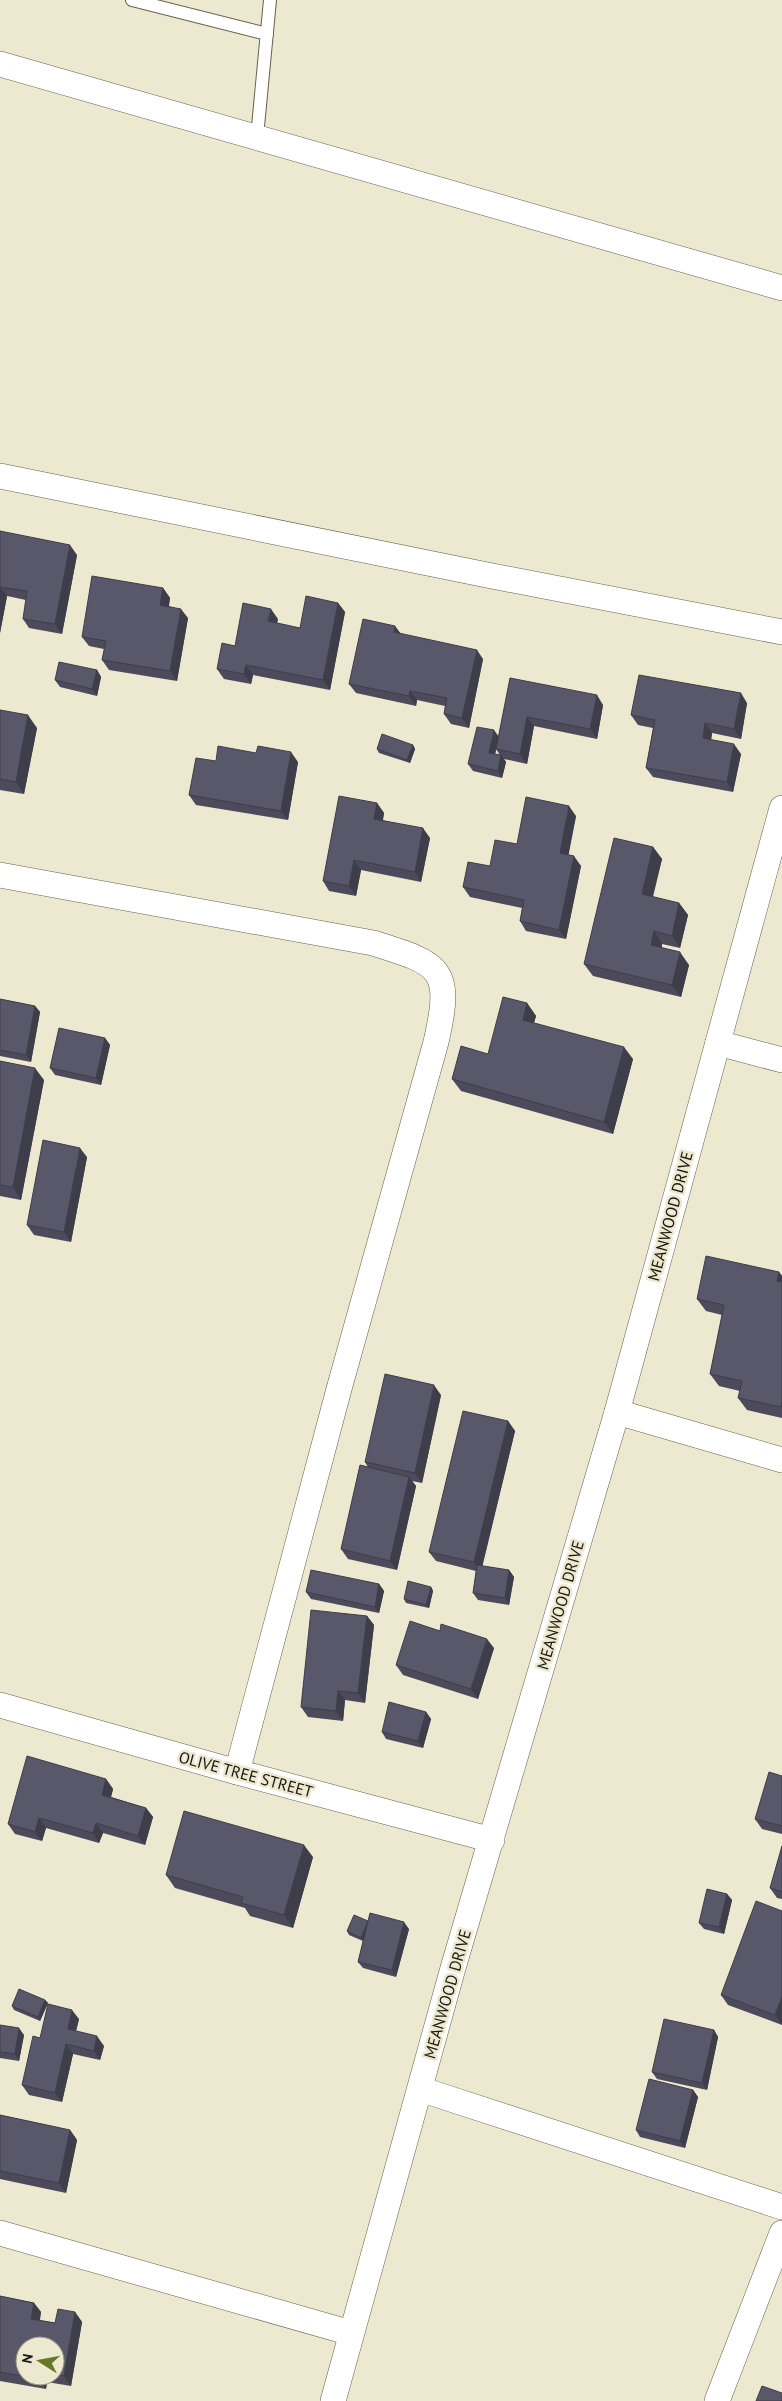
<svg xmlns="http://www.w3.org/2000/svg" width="782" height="2401" font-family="'PT Sans',sans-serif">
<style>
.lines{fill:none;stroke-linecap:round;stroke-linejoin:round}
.lane-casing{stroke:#65614c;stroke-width:14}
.street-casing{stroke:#65614c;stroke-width:26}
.lane{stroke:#fff;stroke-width:12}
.street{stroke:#fff;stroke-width:25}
.wall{fill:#4d4b5b;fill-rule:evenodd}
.shaded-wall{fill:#3e3d4a}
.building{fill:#59576a;stroke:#3e3d4a}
.labels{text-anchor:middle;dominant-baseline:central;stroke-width:5;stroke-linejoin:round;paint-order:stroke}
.street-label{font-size:16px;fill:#19170e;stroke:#ede8d0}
</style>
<rect width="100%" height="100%" fill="#ede8d0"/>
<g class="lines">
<g class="lane-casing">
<g id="lane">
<polyline points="132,0 267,34"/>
<polyline points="257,137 270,0"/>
</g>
</g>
<g class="street-casing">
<g id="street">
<polyline points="0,64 782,288"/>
<polyline points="0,476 487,575 782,632"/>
<path d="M0,875L373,943C441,964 453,968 436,1042L339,1389L237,1772"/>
<polyline points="718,1043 782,1060"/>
<polyline points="617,1412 782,1460"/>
<polyline points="0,1705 237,1772 492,1840"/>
<polyline points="420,2089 782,2207"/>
<polyline points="0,2233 351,2333"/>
<polyline points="333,2401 453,1968 617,1412 782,808"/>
<polyline points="717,2401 782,2233"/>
</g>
</g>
<use href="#lane" class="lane"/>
<use href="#street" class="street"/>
</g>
<g class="wall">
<polygon points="0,531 77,555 62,634 29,628 23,619 26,600 7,596 0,633"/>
<polygon points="163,588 170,598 169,606 188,618 177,681 109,670 102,660 104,649 89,646 82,637"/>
<polygon points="338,603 345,612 330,690 253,675 251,684 224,679 217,669 235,646 278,619 277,623 300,628"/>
<polygon points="395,626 401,634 483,659 469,728 451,724 444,714 445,706 417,700 416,706 356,693 349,684"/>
<polygon points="97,670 101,677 97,696 60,687 55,680"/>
<path d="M510,678L603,705L597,739L534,726L527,764L504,759L506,762L502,778L473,771L468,764L499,736ZM496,749L500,755L495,754Z"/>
<polygon points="747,703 741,739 712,733 711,740 741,754 733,792 653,777 646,768 653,728 638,725 631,715"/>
<polygon points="0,710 37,728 24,794 0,790"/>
<polygon points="413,745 415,749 410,763 379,753 377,749"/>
<polygon points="298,762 288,820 196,805 189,795"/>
<polygon points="377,803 384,813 383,820 430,838 421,882 361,870 356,896 329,891 323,881"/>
<polygon points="576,816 568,855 581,866 566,939 526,931 520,921 522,908 470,897 463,887 517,844"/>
<polygon points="653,847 662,859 653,897 679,903 688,915 680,948 662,944 662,948 689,965 681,997 593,976 584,964"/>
<polygon points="0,999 35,1006 40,1012 31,1062 0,1056"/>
<polygon points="527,1003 536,1016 534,1023 633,1059 613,1134 461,1091 452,1079 488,1054"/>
<polygon points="105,1038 110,1045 101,1085 55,1075 50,1068"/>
<polygon points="0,1061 44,1080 21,1200 0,1196"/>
<polygon points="87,1157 71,1242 34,1235 27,1225"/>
<polygon points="779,1272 782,1276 782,1418 747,1410 738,1398 740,1391 719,1386 710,1374 722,1315 706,1311 697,1299"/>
<polygon points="441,1395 422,1483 412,1481 416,1486 397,1570 348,1559 341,1549 368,1467 365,1462"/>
<polygon points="508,1421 515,1431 482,1566 509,1570 514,1577 509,1605 478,1600 473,1593 476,1571 436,1561 429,1552"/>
<polygon points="379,1584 384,1591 379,1613 311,1599 306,1592"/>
<polygon points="431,1587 433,1591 429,1608 406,1603 404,1599"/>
<polygon points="367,1616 374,1625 365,1703 345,1700 343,1721 308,1717 301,1707"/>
<polygon points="440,1631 494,1648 478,1699 403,1675 396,1665"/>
<polygon points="426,1712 431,1719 423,1748 386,1739 382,1732"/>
<polygon points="782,1776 782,1834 762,1829 755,1819"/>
<polygon points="106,1779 113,1789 111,1797 146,1808 153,1817 145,1845 103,1833 99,1843 46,1828 42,1841 15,1834 8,1824"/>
<polygon points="782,1846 782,1899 777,1898 770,1888"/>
<polygon points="313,1857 293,1928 250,1916 245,1908 175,1888 166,1875"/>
<polygon points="727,1894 732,1900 724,1934 704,1929 699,1923"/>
<polygon points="782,1911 782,2025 728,2005 721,1995"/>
<polygon points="368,1922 409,1929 396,1977 363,1968 358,1962 363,1941 349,1935 347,1931"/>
<polygon points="45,2000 48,2003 40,2021 14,2010 12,2006"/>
<polygon points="79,2019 76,2031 104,2046 100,2060 73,2054 62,2102 29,2095 22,2085 40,2038"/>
<polygon points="0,2025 24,2035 19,2061 0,2058"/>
<polygon points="714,2030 718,2037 707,2090 657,2079 652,2072"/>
<polygon points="693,2090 698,2097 685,2148 640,2137 636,2130"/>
<polygon points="0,2115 70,2130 77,2140 66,2193 0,2179"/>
<path d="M0,2296L34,2303L41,2312L40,2320L55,2323L75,2312L82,2322L71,2386L47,2382L46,2389L0,2381ZM55,2346V2376H25Z"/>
</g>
<g class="shaded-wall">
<polygon points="70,545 77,555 62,634 55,624"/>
<polygon points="0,587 7,596 0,633"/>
<polygon points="163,588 170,598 167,615 160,605"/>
<polygon points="338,603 345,612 330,690 323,680"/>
<polygon points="181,609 188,618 177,681 170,671"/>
<polygon points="271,609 278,619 275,631 268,621"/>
<polygon points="395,626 402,636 394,632"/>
<polygon points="477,650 483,659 469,728 462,718"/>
<polygon points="246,665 253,675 251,684 244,674"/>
<polygon points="97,670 101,677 97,696 92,689"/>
<polygon points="410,691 417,700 416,706 409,696"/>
<polygon points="741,693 747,703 741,739 734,729"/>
<polygon points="597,695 603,705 597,739 590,729"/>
<polygon points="28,715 37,728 24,794 16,782"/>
<polygon points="527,717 534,726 527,764 520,754"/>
<polygon points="705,723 712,733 710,748 703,738"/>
<polygon points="494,730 499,737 494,759 489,753"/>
<polygon points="734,744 741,754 733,792 727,782"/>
<polygon points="413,745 415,749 410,763 407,760"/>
<polygon points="291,752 298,762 288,820 281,811"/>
<polygon points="501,755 506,762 502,778 498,771"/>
<polygon points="377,803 384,813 381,829 374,819"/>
<polygon points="569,806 576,816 567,863 560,853"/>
<polygon points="423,828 430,838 421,882 415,872"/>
<polygon points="653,847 662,859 650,906 642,894"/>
<polygon points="574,856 581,866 566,939 559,930"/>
<polygon points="354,860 361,870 356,896 349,886"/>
<polygon points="679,903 688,915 680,948 672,936"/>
<polygon points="654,931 662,944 659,958 651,945"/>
<polygon points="680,952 689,965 681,997 672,985"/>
<polygon points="527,1003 536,1016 531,1032 523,1020"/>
<polygon points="35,1006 40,1012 31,1062 26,1055"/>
<polygon points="105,1038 110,1045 101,1085 96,1078"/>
<polygon points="624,1047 633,1059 613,1134 604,1122"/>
<polygon points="35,1068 44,1080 21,1200 13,1187"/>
<polygon points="80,1148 87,1157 71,1242 64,1232"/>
<polygon points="779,1272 782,1276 782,1288 777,1281"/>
<polygon points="434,1385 441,1395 422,1483 415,1473"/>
<polygon points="508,1421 515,1431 481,1572 474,1562"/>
<polygon points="409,1477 416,1486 397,1570 390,1561"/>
<polygon points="509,1570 514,1577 509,1605 505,1598"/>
<polygon points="379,1584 384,1591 379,1613 375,1607"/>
<polygon points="431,1587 433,1591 429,1608 426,1605"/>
<polygon points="367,1616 374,1625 365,1703 358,1693"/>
<polygon points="487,1639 494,1648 478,1699 471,1689"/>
<polygon points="338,1691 345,1700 343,1721 336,1711"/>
<polygon points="426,1712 431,1719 423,1748 418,1741"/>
<polygon points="106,1779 113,1789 109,1805 102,1795"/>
<polygon points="146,1808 153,1817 145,1845 138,1836"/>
<polygon points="39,1818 46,1828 42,1841 35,1832"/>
<polygon points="96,1823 103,1833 99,1843 93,1833"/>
<polygon points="304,1845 313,1857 293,1928 284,1915"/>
<polygon points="727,1894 732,1900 724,1934 719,1927"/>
<polygon points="368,1921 363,1941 361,1938"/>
<polygon points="404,1922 409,1929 396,1977 392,1970"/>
<polygon points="782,1997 782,2025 775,2015"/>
<polygon points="45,2000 48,2003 40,2021 38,2017"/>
<polygon points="72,2010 79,2019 74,2039 68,2029"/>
<polygon points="19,2028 24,2035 19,2061 15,2054"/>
<polygon points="714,2030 718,2037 707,2090 702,2083"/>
<polygon points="97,2036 104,2046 100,2060 94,2051"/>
<polygon points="66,2044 73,2054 62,2102 55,2093"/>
<polygon points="693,2090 698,2097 685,2148 680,2141"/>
<polygon points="70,2130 77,2140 66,2193 59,2183"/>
<polygon points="34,2303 41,2312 38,2328 31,2319"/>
<polygon points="75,2312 82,2322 71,2386 64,2376"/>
<polygon points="40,2376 43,2376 47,2382 46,2389 39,2379"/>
</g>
<g class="building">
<polygon points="0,531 70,545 55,624 23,619 27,591 0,587"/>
<polygon points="92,576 163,588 160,605 181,609 170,671 102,660 106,641 82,637"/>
<polygon points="306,596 338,603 323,680 246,665 244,674 217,669 222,643 235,646 243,603 271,609 268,621 300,628"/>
<polygon points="363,619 395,626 394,632 477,650 462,718 444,714 447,698 410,691 409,696 349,684"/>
<polygon points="59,662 97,670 92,689 55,680"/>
<polygon points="639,675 741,693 734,729 705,723 703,738 734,744 727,782 646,768 655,720 631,715"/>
<polygon points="510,678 597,695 590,729 527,717 520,754 496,749"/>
<polygon points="0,710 28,715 16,782 0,779"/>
<polygon points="477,727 494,730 489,753 501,755 498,771 468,764"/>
<polygon points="382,734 413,745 407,760 377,749"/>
<polygon points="218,746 256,753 258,746 291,752 281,811 189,795 196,758 216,761"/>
<polygon points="339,796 377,803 374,819 423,828 415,872 354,860 349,886 323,881"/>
<polygon points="526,797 569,806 560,853 574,856 559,930 520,921 524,900 463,887 468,862 490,866 495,840 517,844"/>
<polygon points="614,838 653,847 642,894 679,903 672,936 654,931 651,945 680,952 672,985 584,964"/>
<polygon points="503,997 527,1003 523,1020 624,1047 604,1122 452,1079 461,1046 488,1054"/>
<polygon points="0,999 35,1006 26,1055 0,1050"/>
<polygon points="59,1028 105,1038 96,1078 50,1068"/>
<polygon points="0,1061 35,1068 13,1187 0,1185"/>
<polygon points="43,1140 80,1148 64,1232 27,1225"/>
<polygon points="706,1256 779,1272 777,1281 782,1282 782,1400 781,1407 738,1398 742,1381 710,1374 724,1305 697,1299"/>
<polygon points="385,1374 434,1385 415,1473 365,1462"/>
<polygon points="463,1411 508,1421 474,1562 429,1552"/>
<polygon points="360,1465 409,1477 390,1561 341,1549"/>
<polygon points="477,1565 509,1570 505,1598 473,1593"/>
<polygon points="311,1570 379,1584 375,1607 306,1592"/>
<polygon points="408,1581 431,1587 426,1605 404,1599"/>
<polygon points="311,1610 367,1616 358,1693 338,1691 336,1711 301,1707"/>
<polygon points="410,1621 440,1631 441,1624 487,1639 471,1689 396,1665"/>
<polygon points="389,1702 426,1712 418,1741 382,1732"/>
<polygon points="27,1756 106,1779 102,1795 146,1808 138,1836 96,1823 93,1833 39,1818 35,1832 8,1824"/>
<polygon points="769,1772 782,1776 782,1826 755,1819"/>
<polygon points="184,1811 304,1845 284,1915 241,1903 243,1897 166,1875"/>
<polygon points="782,1846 782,1892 770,1888"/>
<polygon points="707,1889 727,1894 719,1927 699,1923"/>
<polygon points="756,1901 782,1911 782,1997 775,2015 721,1995"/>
<polygon points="370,1913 404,1922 392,1970 358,1962"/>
<polygon points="354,1915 368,1921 361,1938 347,1931"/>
<polygon points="19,1989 45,2000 38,2017 12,2006"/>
<polygon points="48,2004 72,2010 68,2029 97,2036 94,2051 66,2044 55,2093 22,2085 33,2036 40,2038"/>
<polygon points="664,2019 714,2030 702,2083 652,2072"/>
<polygon points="0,2025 19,2028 15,2054 0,2052"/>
<polygon points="649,2079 693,2090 680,2141 636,2130"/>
<polygon points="0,2115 70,2130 59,2183 0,2171"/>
<polygon points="0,2296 34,2303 31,2319 55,2323 58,2309 75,2312 64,2376 55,2374 55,2346 25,2346 25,2376 40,2376 39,2379 0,2372"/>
<polygon points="762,2386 782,2393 782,2401 756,2401"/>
</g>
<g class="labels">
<g class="street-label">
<text transform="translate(670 1216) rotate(-75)">MEANWOOD DRIVE</text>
<text transform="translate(560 1605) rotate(-74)">MEANWOOD DRIVE</text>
<text transform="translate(246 1774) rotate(15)">OLIVE TREE STREET</text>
<text transform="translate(447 1994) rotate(-74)">MEANWOOD DRIVE</text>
</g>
</g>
<g transform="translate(40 2361) rotate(281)"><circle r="24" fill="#ede8d0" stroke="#989482"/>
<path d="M0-4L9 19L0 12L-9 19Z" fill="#667725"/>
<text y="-8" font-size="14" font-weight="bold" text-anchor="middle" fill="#19170e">N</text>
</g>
</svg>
